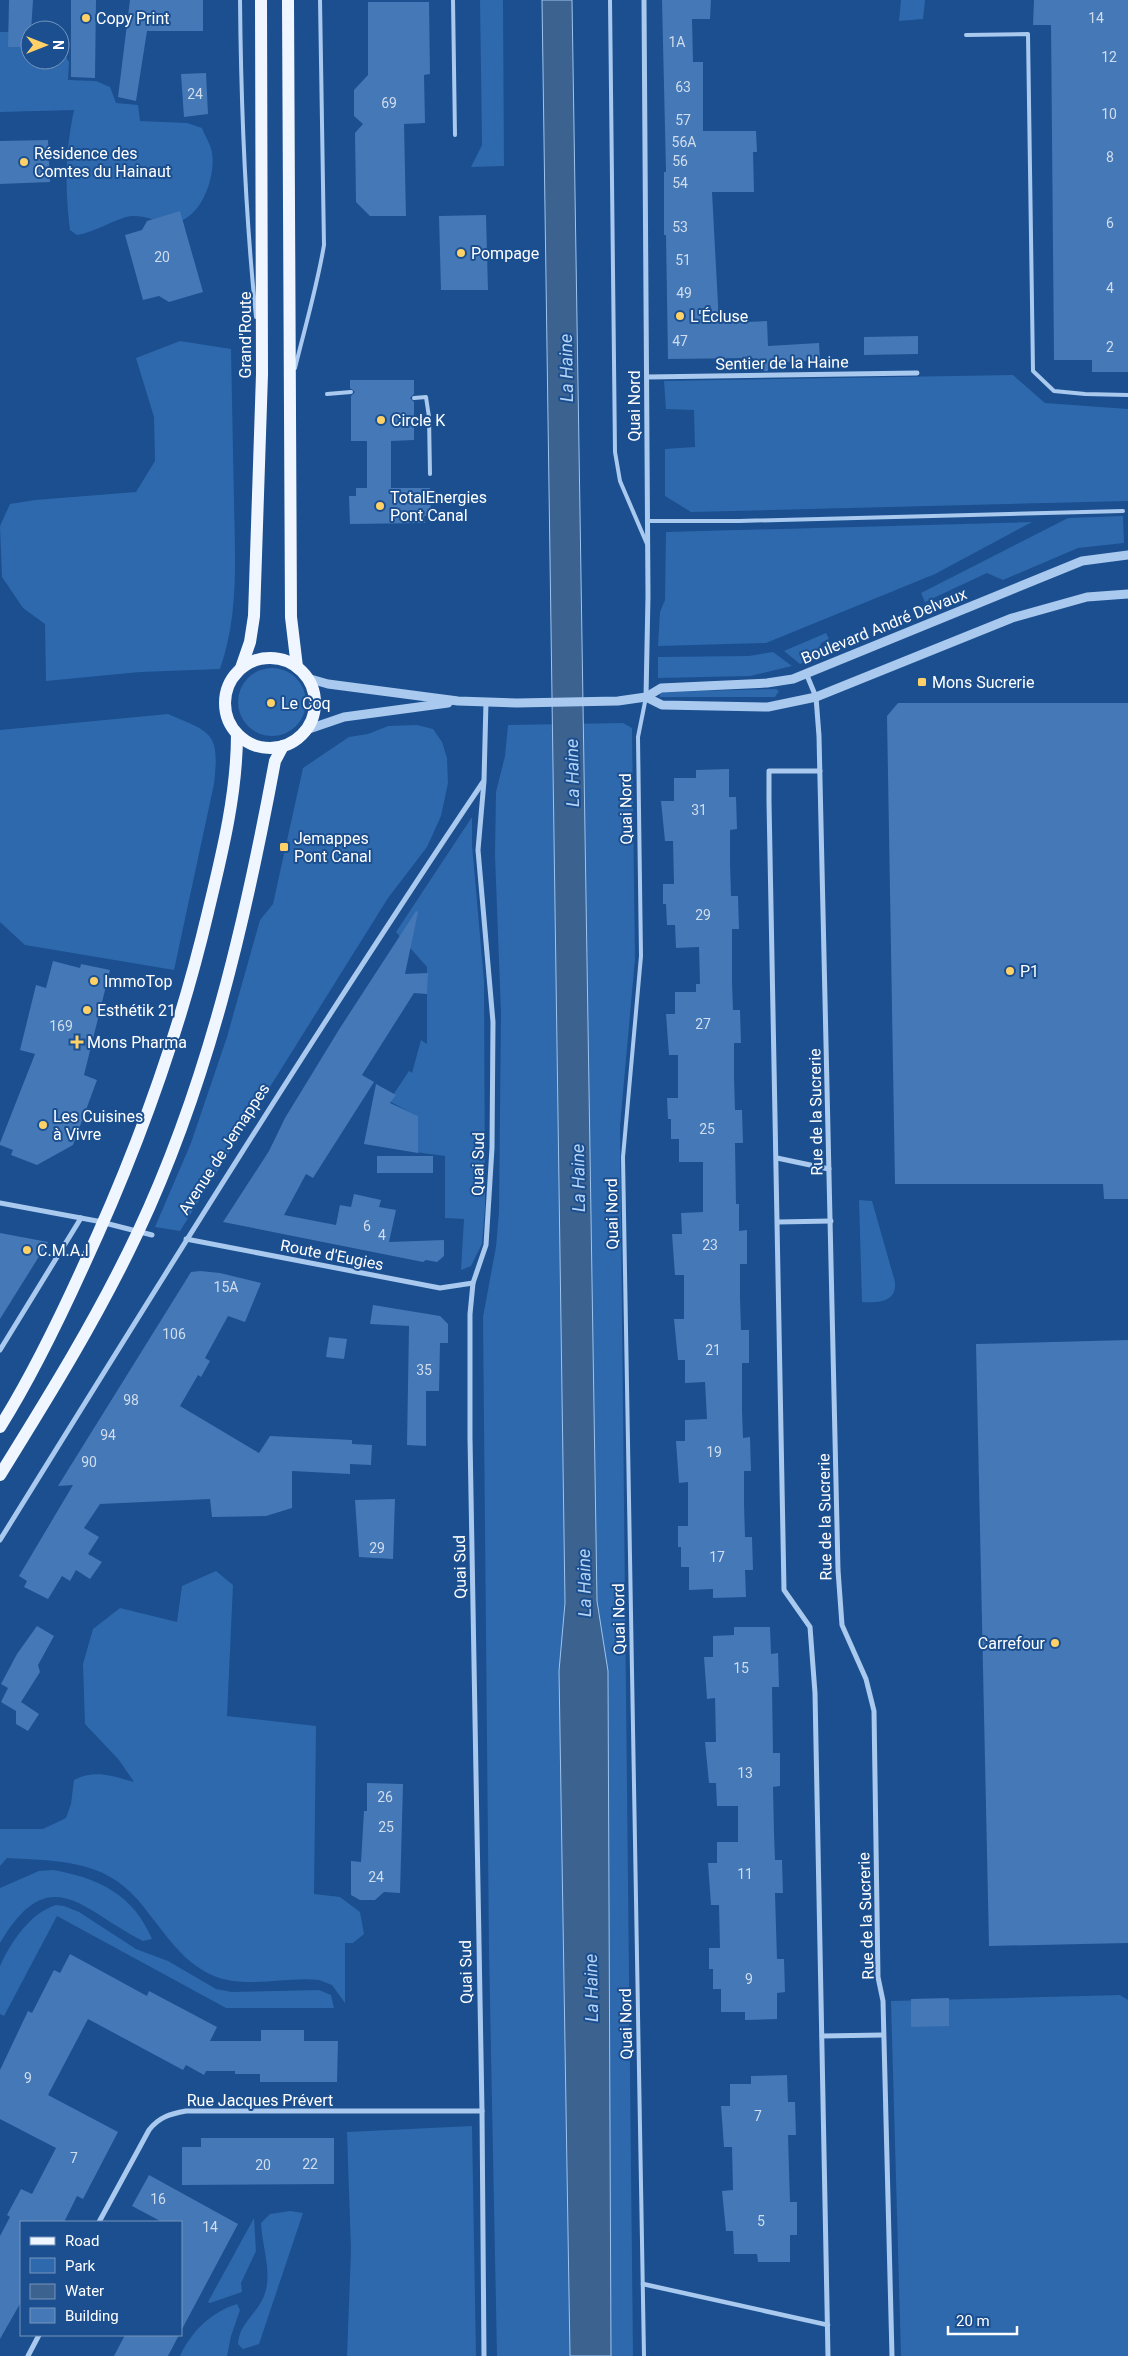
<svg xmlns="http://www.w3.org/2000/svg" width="1128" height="2356" font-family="Roboto,sans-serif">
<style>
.green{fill:#2e69ad}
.water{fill:#3c6290;stroke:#9cc4f0}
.building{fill:#4478b7}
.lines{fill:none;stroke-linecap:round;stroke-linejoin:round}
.service{stroke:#a9c9ee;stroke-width:4}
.pedestrian{stroke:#a9c9ee;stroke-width:4.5}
.minor{stroke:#a9c9ee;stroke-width:5}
.tertiary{stroke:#a9c9ee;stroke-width:9}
.primary{stroke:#f0f6ff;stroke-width:12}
.poi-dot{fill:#ffd166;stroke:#1b4f8f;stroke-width:2}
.labels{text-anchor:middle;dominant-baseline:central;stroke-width:4;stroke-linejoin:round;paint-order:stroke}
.number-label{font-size:14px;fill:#d0dded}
.poi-label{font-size:16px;fill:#fff;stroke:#1b4f8f;text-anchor:start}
.street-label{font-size:16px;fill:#fff;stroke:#1b4f8f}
.water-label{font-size:18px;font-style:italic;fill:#b5d3f5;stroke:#1b4f8f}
</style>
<rect width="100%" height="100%" fill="#1b4f8f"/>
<g class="green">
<polygon points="480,0 503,0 504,166 471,167 482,145"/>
<polygon points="901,0 925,0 923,19 899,21"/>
<path d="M0,32H30V60H60V47L69,62L68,80L96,81L110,87L116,103L138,105L140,121L187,123L202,128C205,136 211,145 212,153C216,177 201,221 172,223C159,223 146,215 131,216C116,218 96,232 77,235L70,230C65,186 65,153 74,110L0,112Z"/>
<path d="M180,341L231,349C232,400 233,451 234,502C235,558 239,615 220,669L140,672L46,681L45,624L23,608L2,577L0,526L10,504L35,500L136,492L155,461L154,417L136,358Z"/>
<polygon points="1013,375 1045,403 1128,409 1128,501 691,512 665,496 665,449 695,447 694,410 666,409 664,381"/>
<polygon points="1123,516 1124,543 1078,548 1003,580 987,573 925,602 921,593 1068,518"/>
<polygon points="1032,522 935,574 766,643 658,646 660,612 665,600 666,532"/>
<polygon points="826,633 829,639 821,643 816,656 800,664 784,651"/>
<polygon points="773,652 792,666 750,676 658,678 658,657 749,656"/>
<circle cx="272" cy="702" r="34"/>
<polygon points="776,689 779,691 775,697 660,697 660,692"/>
<path d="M168,714C212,733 220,732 214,784L174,970L25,945L0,922V730Z"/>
<polygon points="623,723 632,728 635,959 620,1126 633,2356 497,2356 489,1950 483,1317 496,1247 499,1212 501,1013 495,855 496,792 505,756 508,725"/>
<polygon points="417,725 433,729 442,742 447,758 448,783 441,816 427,847 388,898 180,1231 155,1227 191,1143 227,1037 260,920 273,904 303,768 349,737 368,734 388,726"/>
<polygon points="472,817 472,845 484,981 485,1207 482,1244 471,1266 461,1270 464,1219 445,1218 445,1156 415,1152 417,1116 389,1101 409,1071 412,1073 421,1040 427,1044 427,967 396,932"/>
<path d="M859,1200L872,1201L895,1282C897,1303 877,1303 862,1302Z"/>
<path d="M216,1571L233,1585L227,1716L316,1726L314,1894L340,1897L360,1912L364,1934L353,1943H345V2003L332,1985L319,1980C282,1976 239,1992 204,1971C176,1955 158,1923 137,1899C102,1859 56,1861 7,1858L0,1866V1829H43L66,1818L71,1804L74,1780C95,1769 112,1776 134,1782L119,1760L85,1724L83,1664L93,1629L120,1608L177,1622L182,1586Z"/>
<path d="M53,1870C98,1878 133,1894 152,1939L143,1941C83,1911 50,1858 0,1943V1888L39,1871Z"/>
<path d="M56,1905L64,1906L79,1912L136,1949L168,1961L216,1989L232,1992L319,1990L331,1995L334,2008H226L57,1916L4,2016L0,2014V1966C11,1942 30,1913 56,1905Z"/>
<polygon points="1120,1995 1128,2000 1128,2356 901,2356 891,2001"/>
<polygon points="472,2126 476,2356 347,2356 351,2250 347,2132"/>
<path d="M290,2211L303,2213L259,2344L243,2349L238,2344C239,2323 257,2314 264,2296C273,2273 262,2247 261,2223L270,2214Z"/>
<polygon points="254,2218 256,2251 241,2283 242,2292 210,2303 208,2302"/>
<path d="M237,2304L240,2310L231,2336L227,2356H180C191,2332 211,2312 237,2304Z"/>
</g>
<polygon class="water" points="542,0 572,0 597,1601 608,1671 611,2356 570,2356 559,1671 565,1603"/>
<g class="building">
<polygon points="9,0 33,0 30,47 8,47"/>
<polygon points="71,0 96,0 95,78 71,77"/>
<polygon points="130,0 203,0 203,31 147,31 136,101 118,97"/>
<polygon points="662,0 711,0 710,19 692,19 693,62 703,62 703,131 756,131 757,152 753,152 754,192 712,192 719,323 767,321 768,346 819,343 820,360 768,363 768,371 761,371 753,358 668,359 666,235 664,235 664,172 666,172"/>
<polygon points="1034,0 1128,0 1128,372 1092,372 1092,360 1054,360 1051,25 1033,25"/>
<polygon points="368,2 429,2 430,74 424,75 425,123 404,124 406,216 370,216 356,202 355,133 363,124 354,116 354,90 368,75"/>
<polygon points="206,73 208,114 184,117 181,74"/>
<polygon points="48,140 50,182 0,184 0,141"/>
<polygon points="180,211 203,292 169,302 159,296 143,300 125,235 142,230 147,221"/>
<polygon points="486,215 488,290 441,290 439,216"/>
<polygon points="918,336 918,354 864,355 864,337"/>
<polygon points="350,380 414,380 414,394 410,398 414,402 414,440 391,441 391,488 430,488 431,516 424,516 425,523 350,524 349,496 356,496 356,488 367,488 367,441 351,441 351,396 355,392 350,388"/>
<polygon points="898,703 1128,703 1128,1199 1104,1199 1103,1184 895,1184 887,716"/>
<polygon points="729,769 729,797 736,797 737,829 730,830 730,863 731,896 738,896 739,929 732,929 732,983 733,1010 740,1010 741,1043 734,1043 734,1077 735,1110 742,1110 743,1143 735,1143 736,1204 739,1204 739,1231 747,1230 747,1264 740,1264 740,1297 741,1330 749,1330 749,1363 742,1363 742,1411 743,1438 750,1437 751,1471 744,1471 744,1504 745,1537 752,1537 753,1570 745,1570 746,1597 713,1598 713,1589 689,1590 689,1567 681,1567 681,1547 678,1547 678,1526 688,1526 688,1482 679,1483 676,1441 685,1441 685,1420 707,1419 705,1382 685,1383 685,1360 678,1360 674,1319 684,1319 684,1275 675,1275 672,1234 682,1234 681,1213 703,1212 703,1162 679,1162 679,1139 671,1139 671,1119 668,1119 667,1098 678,1098 678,1055 669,1055 666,1014 675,1014 675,992 696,992 696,984 700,984 699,947 676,948 675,925 667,925 666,904 663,904 663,884 674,884 673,841 665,841 661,801 674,801 674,778 696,778 696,770"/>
<polygon points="416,911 418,912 405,974 428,973 427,994 414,993 362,1075 374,1082 313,1178 306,1174 284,1215 336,1225 340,1205 351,1207 354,1194 381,1200 379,1207 396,1210 389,1242 444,1240 444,1256 437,1262 426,1260 423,1262 223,1222 269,1151 285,1118 340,1028"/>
<polygon points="53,961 80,968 81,964 110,970 84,1075 97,1080 73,1145 37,1165 11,1155 13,1150 0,1145 0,1143 35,1054 20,1050 36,985 46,988"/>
<polygon points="376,1084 396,1095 390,1103 418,1116 418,1153 364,1144"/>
<rect x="377" y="1156" width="56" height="17"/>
<polygon points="0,1233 48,1242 0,1319"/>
<polygon points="200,1271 220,1273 261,1283 245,1322 228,1316 205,1358 210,1361 201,1377 198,1375 180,1406 259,1453 270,1436 352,1440 352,1444 372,1445 371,1465 350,1464 350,1474 292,1471 292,1508 266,1516 212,1517 210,1499 100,1504 84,1528 99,1537 88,1554 102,1562 90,1579 76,1570 70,1581 62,1576 48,1599 24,1587 27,1581 19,1576 73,1485 58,1486 191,1272"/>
<polygon points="373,1305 440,1316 448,1324 448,1343 440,1343 439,1391 426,1391 426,1446 407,1445 409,1326 370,1324"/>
<polygon points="329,1337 347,1339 344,1359 326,1357"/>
<polygon points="1128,1340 1128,1943 989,1946 976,1344"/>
<polygon points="395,1499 393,1559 359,1557 355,1500"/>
<polygon points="37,1626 54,1636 38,1665 40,1672 21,1702 39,1714 28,1731 16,1724 16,1711 1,1702 8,1688 1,1684 17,1654"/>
<polygon points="734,1627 770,1627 771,1654 778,1653 779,1687 772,1687 773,1753 780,1753 780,1786 773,1787 774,1833 775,1860 782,1860 783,1893 775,1893 776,1927 777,1959 784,1959 785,1992 777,1993 777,2019 745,2020 745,2012 721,2012 721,1989 713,1989 713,1969 709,1969 709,1948 720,1948 719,1905 711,1905 708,1863 717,1863 717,1842 738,1842 738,1806 717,1806 716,1783 709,1783 705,1742 716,1742 715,1698 707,1699 704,1657 713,1657 713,1636 734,1635"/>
<polygon points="367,1783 403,1784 400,1893 384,1892 375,1900 360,1900 351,1895 351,1861 361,1862 364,1811 367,1811"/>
<polygon points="70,1954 147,1996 149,1991 217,2027 210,2041 261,2041 261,2030 304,2030 304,2041 338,2041 337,2082 260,2082 260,2074 235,2074 235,2071 206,2071 204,2075 186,2065 183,2070 88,2019 48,2095 118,2132 83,2199 77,2196 64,2222 21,2222 21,2302 0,2339 0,2236 10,2217 7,2215 21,2189 32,2194 56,2148 0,2119 0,2070 28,2011 32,2013 54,1970 60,1973"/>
<polygon points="949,1998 949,2026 911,2027 911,1999"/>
<polygon points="787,2075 788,2102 795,2102 796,2135 788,2135 789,2169 790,2202 797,2202 797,2235 790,2235 790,2262 758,2262 757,2254 734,2254 733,2231 726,2231 722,2191 733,2190 732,2147 724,2147 721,2106 730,2106 730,2084 751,2084 751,2076"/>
<polygon points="201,2138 334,2138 334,2184 182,2185 182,2147 201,2147"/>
<polygon points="149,2175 238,2224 181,2331 181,2222 162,2222 132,2206"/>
<polygon points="125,2335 179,2335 168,2356 114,2356"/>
</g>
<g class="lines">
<g class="service">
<path d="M240,0C241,106 245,211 256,317"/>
<polyline points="453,0 455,135"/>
<polyline points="610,0 615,452 620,481 647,544"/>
<polyline points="966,35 1028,34 1033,371 1054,391 1085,394 1128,395"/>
<path d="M295,368C305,327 317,287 324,245L320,0"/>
<polyline points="327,394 351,392"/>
<polyline points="414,398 426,397 429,417 430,474"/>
<polyline points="648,521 739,521 1123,511"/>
<polyline points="644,2356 623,1157 641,956 638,737 646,697"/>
</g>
<polyline class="pedestrian" points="643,2284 828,2325"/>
<g class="minor">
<polyline points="644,0 648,596 646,697"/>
<polyline points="647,377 917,373"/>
<polyline points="806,673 816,697 819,736 838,1570 842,1625 866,1679 874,1711 878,1977 883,2001 892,2356"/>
<polyline points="820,771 769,771 769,802 784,1590 810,1627 815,1693 828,2356"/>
<polyline points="777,1158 829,1169"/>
<polyline points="0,1203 97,1221 152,1235"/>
<polyline points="778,1222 831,1221"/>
<polyline points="186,1239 440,1288 473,1283"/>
<polyline points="0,1350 81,1218"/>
<path d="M0,1540C158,1285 316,1030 483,782"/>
<polyline points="822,2036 883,2035"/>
<path d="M99,2222L149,2130C159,2117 170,2114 186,2111H482"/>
<polyline points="28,2356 39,2335"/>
<polyline points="484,2356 482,2111 470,1438 470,1314 473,1283 486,1245 492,1148 493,1022 478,850 484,781 486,702"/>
</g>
<g class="tertiary">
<polyline points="307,678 328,684 458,701 517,703 618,701 646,697 661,688 767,683 793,679 1082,561 1128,555"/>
<polyline points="646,697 662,705 768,707 816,697 1012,618 1087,597 1128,594"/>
<polyline points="306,730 344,717 448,703"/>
</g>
<g class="primary">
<polyline points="288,0 291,617 297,667"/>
<circle cx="270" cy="703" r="45"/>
<polyline points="241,668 250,642 254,616 262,374 261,0"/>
<path d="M0,1427C32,1376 58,1322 83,1267C136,1153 179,1035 208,912C222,854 237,794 237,734"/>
<path d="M0,1475C49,1396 98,1317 138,1232C208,1083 245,923 275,761L283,746"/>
</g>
</g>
<g class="poi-dot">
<circle cx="86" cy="18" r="5"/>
<circle cx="24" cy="162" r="5"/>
<circle cx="461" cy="253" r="5"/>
<circle cx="680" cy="316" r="5"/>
<circle cx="381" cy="420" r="5"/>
<circle cx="380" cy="506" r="5"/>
<rect x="917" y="677" width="10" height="10" rx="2.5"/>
<circle cx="271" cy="703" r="5"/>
<rect x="279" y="842" width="10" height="10" rx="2.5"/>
<circle cx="1010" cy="971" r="5"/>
<circle cx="94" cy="981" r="5"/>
<circle cx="87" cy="1010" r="5"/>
<path d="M74.5 1034.5h5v5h5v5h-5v5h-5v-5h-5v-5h5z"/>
<circle cx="43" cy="1125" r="5"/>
<circle cx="27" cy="1250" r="5"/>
<circle cx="1055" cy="1643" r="5"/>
</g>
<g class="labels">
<g class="number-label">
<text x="1096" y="18">14</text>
<text x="677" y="42">1A</text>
<text x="1109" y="57">12</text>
<text x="683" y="87">63</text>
<text x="195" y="94">24</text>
<text x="389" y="103">69</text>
<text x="1109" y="114">10</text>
<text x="683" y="120">57</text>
<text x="684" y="142">56A</text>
<text x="1110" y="157">8</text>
<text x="680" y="161">56</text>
<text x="680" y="183">54</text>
<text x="1110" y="223">6</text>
<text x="680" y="227">53</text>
<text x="162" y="257">20</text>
<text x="683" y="260">51</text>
<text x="1110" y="288">4</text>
<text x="684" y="293">49</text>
<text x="680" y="341">47</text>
<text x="1110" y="347">2</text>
<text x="699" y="810">31</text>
<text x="703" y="915">29</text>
<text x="703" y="1024">27</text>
<text x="61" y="1026">169</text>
<text x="707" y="1129">25</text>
<text x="367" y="1226">6</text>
<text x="382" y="1235">4</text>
<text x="710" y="1245">23</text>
<text x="226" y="1287">15A</text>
<text x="174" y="1334">106</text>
<text x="713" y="1350">21</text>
<text x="424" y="1370">35</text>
<text x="131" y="1400">98</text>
<text x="108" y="1435">94</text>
<text x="714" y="1452">19</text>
<text x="89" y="1462">90</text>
<text x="377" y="1548">29</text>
<text x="717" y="1557">17</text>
<text x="741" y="1668">15</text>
<text x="745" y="1773">13</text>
<text x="385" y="1797">26</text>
<text x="386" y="1827">25</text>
<text x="745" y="1874">11</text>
<text x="376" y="1877">24</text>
<text x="749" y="1979">9</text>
<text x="28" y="2078">9</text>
<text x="758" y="2116">7</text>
<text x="74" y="2158">7</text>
<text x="310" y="2164">22</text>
<text x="263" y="2165">20</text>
<text x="158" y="2199">16</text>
<text x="761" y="2221">5</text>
<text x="210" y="2227">14</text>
</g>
<g class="poi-label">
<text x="96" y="18">Copy Print</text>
<text x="34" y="153">Résidence des<tspan x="34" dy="18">Comtes du Hainaut</tspan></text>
<text x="471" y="253">Pompage</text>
<text x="690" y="316">L'Écluse</text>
<text x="391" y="420">Circle K</text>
<text x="390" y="497">TotalEnergies<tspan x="390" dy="18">Pont Canal</tspan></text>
<text x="932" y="682">Mons Sucrerie</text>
<text x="281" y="703">Le Coq</text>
<text x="294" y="838">Jemappes<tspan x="294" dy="18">Pont Canal</tspan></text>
<text x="1020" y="971">P1</text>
<text x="104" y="981">ImmoTop</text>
<text x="97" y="1010">Esthétik 21</text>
<text x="87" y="1042">Mons Pharma</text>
<text x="53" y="1116">Les Cuisines<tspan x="53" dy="18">à Vivre</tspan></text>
<text x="37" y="1250">C.M.A.I</text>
<text x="1045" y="1643" text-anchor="end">Carrefour</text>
</g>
<g class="street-label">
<text transform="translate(245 335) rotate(-90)">Grand'Route</text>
<text transform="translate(782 363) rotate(-1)">Sentier de la Haine</text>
<text transform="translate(634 406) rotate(-90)">Quai Nord</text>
<text transform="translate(884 626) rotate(-22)">Boulevard André Delvaux</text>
<text transform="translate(626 809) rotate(-91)">Quai Nord</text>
<text transform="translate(816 1112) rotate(-91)">Rue de la Sucrerie</text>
<text transform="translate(224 1149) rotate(-57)">Avenue de Jemappes</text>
<text transform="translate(478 1164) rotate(-89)">Quai Sud</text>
<text transform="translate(612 1214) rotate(-91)">Quai Nord</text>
<text transform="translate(332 1255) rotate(11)">Route d'Eugies</text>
<text transform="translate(825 1517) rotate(-91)">Rue de la Sucrerie</text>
<text transform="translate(460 1567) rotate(-91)">Quai Sud</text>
<text transform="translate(619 1619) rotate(-91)">Quai Nord</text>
<text transform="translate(866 1916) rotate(-92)">Rue de la Sucrerie</text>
<text transform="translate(466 1972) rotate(-91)">Quai Sud</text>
<text transform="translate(626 2024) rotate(-91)">Quai Nord</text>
<text x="260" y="2100">Rue Jacques Prévert</text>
</g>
<g class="water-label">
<text transform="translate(566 368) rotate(-91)">La Haine</text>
<text transform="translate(572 773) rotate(-91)">La Haine</text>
<text transform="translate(578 1178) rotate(-91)">La Haine</text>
<text transform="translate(584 1583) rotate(-91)">La Haine</text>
<text transform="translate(591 1988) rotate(-91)">La Haine</text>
</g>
</g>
<rect x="20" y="2221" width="162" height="115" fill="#1b4f8f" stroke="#7695bc"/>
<rect x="30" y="2237" width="25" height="8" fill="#f0f6ff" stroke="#7695bc"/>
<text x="65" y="2246" font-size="15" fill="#ffffff">Road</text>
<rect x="30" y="2258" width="25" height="15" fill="#2e69ad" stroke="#7695bc"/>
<text x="65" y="2271" font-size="15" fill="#ffffff">Park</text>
<rect x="30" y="2284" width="25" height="15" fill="#3c6290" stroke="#7695bc"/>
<text x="65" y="2296" font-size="15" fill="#ffffff">Water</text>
<rect x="30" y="2308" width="25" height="15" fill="#4478b7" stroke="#7695bc"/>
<text x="65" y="2321" font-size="15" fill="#ffffff">Building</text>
<g transform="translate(45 45) rotate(90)"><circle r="24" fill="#1b4f8f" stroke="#7695bc"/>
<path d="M0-4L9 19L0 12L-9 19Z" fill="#ffd166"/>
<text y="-8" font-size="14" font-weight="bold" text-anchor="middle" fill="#ffffff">N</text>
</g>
<path d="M948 2326v8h69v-8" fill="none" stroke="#ffffff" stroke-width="2.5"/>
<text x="956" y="2326" font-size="15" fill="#ffffff" stroke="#1b4f8f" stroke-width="4" paint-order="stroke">20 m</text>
</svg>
